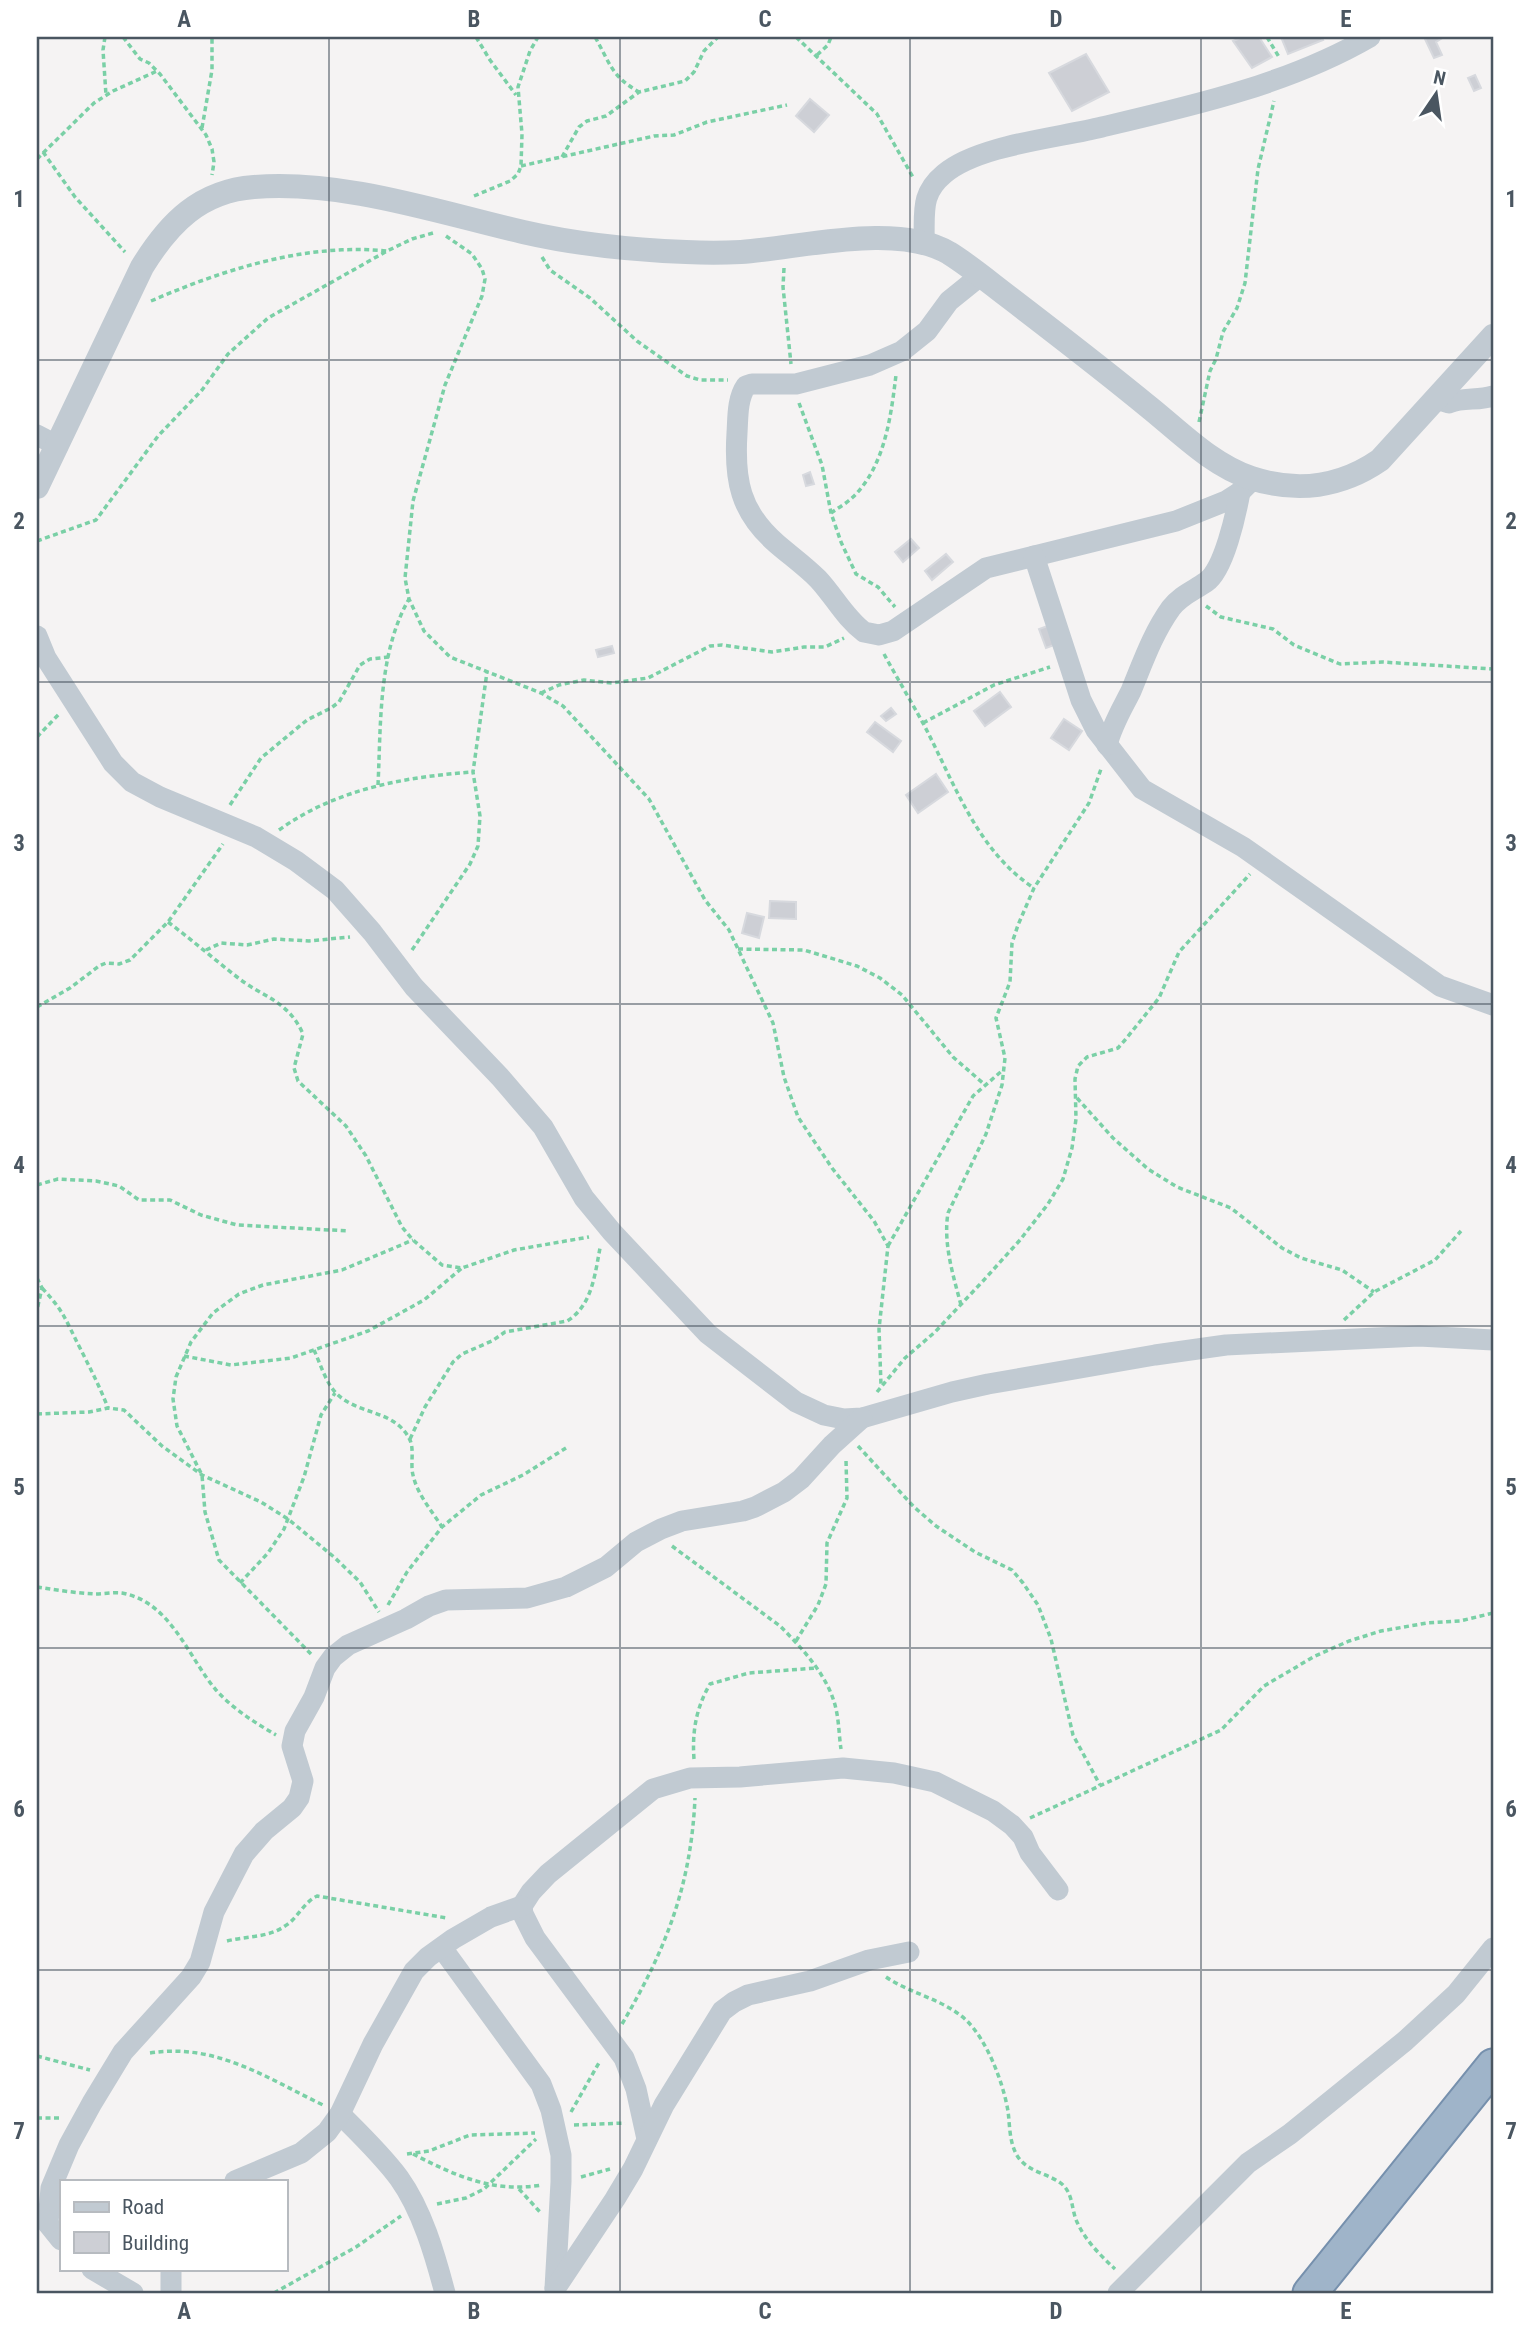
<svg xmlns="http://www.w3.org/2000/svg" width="1530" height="2330" font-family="'Roboto Condensed',sans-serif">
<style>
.building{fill:#cdcfd5;stroke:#d7d9de;stroke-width:2}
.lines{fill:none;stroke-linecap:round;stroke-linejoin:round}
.trunk-casing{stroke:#7690ad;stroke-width:37}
.path{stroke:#7ad0a6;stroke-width:3.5;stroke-dasharray:5 3.5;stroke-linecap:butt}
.minor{stroke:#c1cad2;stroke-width:21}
.tertiary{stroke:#c1cad2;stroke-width:24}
.trunk{stroke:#9fb4c9;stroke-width:33}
.grid{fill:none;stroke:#4a5661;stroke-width:2;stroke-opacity:0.55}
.neatline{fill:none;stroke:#4a5661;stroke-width:2.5}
.grid-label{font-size:23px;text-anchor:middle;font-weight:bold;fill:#4a5661}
</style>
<rect width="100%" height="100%" fill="#f5f3f3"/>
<g class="building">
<polygon points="1243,37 1259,37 1272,57 1252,68 1233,41"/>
<polygon points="1281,37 1321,37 1323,40 1288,54"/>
<polygon points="1424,37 1444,37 1436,42 1442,55 1434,58"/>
<polygon points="1086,54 1109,92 1072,111 1049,73"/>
<polygon points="1475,75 1481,88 1474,91 1468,78"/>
<polygon points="810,99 829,115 814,132 796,116"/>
<polygon points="810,472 814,484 806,486 803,475"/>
<polygon points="911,539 919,548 903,562 895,552"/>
<polygon points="946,554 953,562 932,580 925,571"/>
<polygon points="1053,624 1060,643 1046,648 1039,629"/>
<polygon points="612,646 614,653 598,657 596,650"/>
<polygon points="1000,692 1011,707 985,726 974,711"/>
<polygon points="891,708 896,714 886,721 881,716"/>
<polygon points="1064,719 1082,731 1069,750 1051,738"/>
<polygon points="875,722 901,741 893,752 867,732"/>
<polygon points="936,774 948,792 918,813 906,795"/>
<polygon points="770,901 796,902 796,919 769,918"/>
<polygon points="747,913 764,917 759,938 742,933"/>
</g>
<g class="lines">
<g class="trunk-casing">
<polyline id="trunk" points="1310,2293 1493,2066"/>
</g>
<g class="path">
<polyline points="105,37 103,50 106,95"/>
<polyline points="123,37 140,59 149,63 160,74 206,135 212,149 214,162 212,175"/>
<polyline points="476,37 490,60 516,95"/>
<path d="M595,37C610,63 611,76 639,92"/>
<polyline points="796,37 877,114 914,179"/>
<polyline points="1267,37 1279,57"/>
<polyline points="817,55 828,45 831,37"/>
<polyline points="202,128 212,70 212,37"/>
<polyline points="43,152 75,197 125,252"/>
<polyline points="562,157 579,127 587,121 606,116 639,92 685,81 694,72 704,51 718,37"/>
<polyline points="37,159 94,103 113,91 157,71"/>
<polyline points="521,166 654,136 674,135 707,122 787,105"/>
<polyline points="474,196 510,181 518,174 521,166 522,134 518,87 530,51 538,37"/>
<polyline points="446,236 472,254 482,269 485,279 482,296 445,385 413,501 405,578 409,599 424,631 450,657 541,693 563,706 649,799 705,900 729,930 773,1023 784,1077 798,1117 832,1168 874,1221 888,1246 879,1329 881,1385"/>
<polyline points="542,257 550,270 590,298 637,341 687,376 700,380 728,380"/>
<polyline points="784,268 783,287 791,364"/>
<path d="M151,301C225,269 306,243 387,251"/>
<polyline points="799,403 822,465 831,513 841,542 856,574 878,587 895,607"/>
<polyline points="1199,422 1210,371 1216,359 1223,332 1237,308 1245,283 1258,169 1274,101"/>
<path d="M831,513C838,508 847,503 853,497C885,466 891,416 896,375"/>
<polyline points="37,541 96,520 158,436 202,390 228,354 268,318 387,251 412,239 433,233"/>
<polyline points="1206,606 1221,617 1273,629 1294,645 1340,664 1382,662 1493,669"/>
<path d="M884,654C897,678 911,701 924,725C954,782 977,851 1034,888"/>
<polyline points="541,693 559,685 584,680 612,683 648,678 710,646 722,645 772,652 804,647 825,647 844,638"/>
<polyline points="923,723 994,685 1050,667"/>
<polyline points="37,737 59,714"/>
<path d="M378,785C381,724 378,653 409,599"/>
<polyline points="230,805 261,758 307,720 331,708 339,702 360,665 370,659 389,657"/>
<path d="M279,830C336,789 404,777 473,772"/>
<path d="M168,922C192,940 214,959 237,977C262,997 288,1000 303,1034L294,1068L298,1081L346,1126L366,1156L402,1227L413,1240L442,1265L462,1268L514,1250L589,1237"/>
<polyline points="738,949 804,950 857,966 880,978 902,995 953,1057 984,1084"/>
<polyline points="206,950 221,943 247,945 274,939 309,941 350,937"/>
<polyline points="412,950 470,864 478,846 480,816 473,772 487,672"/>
<polyline points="37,1007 70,988 99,966 106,963 119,964 130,960 168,922 223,844"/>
<polyline points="1077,1098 1113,1138 1148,1169 1177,1187 1231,1208 1282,1248 1301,1258 1342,1270 1374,1292"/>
<polyline points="37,1185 58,1179 96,1181 119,1186 139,1200 170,1200 201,1215 237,1225 349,1231"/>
<polyline points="888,1246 973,1096 1004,1069"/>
<polyline points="37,1278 42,1288 37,1310"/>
<path d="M42,1288C64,1311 66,1321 80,1348C90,1368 100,1387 108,1408"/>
<path d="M961,1305C953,1275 943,1243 948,1213L986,1134L1002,1085L1005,1058L996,1018L1010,982L1012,943L1018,925L1034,888L1089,803L1101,769"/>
<polyline points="1344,1320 1374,1292 1435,1260 1461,1231"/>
<path d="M314,1350C320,1363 326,1383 336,1393C357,1415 393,1409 409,1438C415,1448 410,1464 413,1475C417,1494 432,1511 442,1527"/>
<polyline points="184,1356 231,1365 291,1358 368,1331 424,1300 462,1268"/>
<polyline points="877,1392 905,1358 935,1332 983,1281 1020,1240 1048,1204 1063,1179 1072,1148 1076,1119 1075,1079 1078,1066 1087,1057 1118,1048 1125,1040 1159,998 1179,952 1250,874"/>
<polyline points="37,1414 89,1412 108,1408 124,1410 162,1446 202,1475 261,1502 288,1519 334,1557 360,1582 379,1612"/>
<path d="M410,1439L425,1407L453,1362L462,1354L492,1341L505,1332L567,1321C592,1306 595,1274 600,1248"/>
<polyline points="858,1446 914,1507 936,1526 975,1552 1012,1570 1023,1583 1038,1605 1051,1639 1073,1735 1100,1785"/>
<path d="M672,1546L780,1626C803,1649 829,1677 836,1709C839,1722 839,1736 841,1749"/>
<polyline points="240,1583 268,1553 284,1529 304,1477 321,1415 335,1393"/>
<path d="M37,1587C56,1590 76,1593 95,1594C104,1594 114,1592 122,1593C171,1602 188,1657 216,1690C233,1709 254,1722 276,1735"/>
<polyline points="388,1605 407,1572 442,1527 481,1495 523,1475 566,1448"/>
<polyline points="796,1641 818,1605 826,1584 827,1543 847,1498 846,1460"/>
<polyline points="311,1654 219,1560 205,1512 202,1475 177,1426 173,1399 176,1377 191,1342 213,1313 239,1294 263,1285 342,1270 413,1240"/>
<path d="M694,1759C692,1732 696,1708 710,1684L749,1673L817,1668"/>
<polyline points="1030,1818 1221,1730 1264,1686 1315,1656 1349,1641 1381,1631 1427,1623 1460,1621 1493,1613"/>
<path d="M227,1941C246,1936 268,1938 285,1926C298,1918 303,1903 317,1896L447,1918"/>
<path d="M886,1977C911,1994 943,1999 966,2020C987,2040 1003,2082 1008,2111C1010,2126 1009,2143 1018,2157C1029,2173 1049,2173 1063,2185C1074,2196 1071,2211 1078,2224C1086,2241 1101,2256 1115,2269"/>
<path d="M622,2024C666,1949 691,1886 695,1798"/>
<path d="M150,2053C216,2043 265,2077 323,2105"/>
<polyline points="37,2056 90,2070"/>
<polyline points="571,2112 600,2061"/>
<polyline points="37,2118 61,2118"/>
<polyline points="574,2125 625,2123"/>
<polyline points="407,2154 429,2151 470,2135 535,2133"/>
<path d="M413,2154C456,2176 493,2193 542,2185"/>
<polyline points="581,2177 610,2169"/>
<polyline points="519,2189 540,2212"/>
<polyline points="437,2204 466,2198 484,2189 536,2139"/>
<polyline points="274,2293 356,2247 401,2216"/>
</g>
<g class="minor">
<path d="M924,241C925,212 920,194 944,174C978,145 1058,138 1102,127C1192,106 1289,84 1370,37"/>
<path d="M980,276L949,301L927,331L902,351L870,365L796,384H752L746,386C737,399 738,418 737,433C734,480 740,512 777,544C791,556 805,566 818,579C834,596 845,618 864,632L879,635L893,631L986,568L1176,521L1226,501L1240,492L1251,481L1268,482"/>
<path d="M1436,399L1449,403C1462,397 1479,401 1493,396"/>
<polyline points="37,435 58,446"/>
<polyline points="1034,556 1081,700 1096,730 1142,789 1243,847 1440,986 1493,1005"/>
<polyline points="37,636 46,658 113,763 132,782 160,797 256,837 296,861 335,890 372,932 414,987 500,1077 543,1127 584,1198 612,1232 708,1334 796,1402 824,1415 844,1419 862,1418 952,1392 988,1384 1155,1355 1226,1345 1419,1336 1493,1340"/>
<path d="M1107,745C1112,725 1122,709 1131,691C1143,662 1153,633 1171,608C1181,595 1193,591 1206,582C1224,570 1236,514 1240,492"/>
<polyline points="442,1948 541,2084 551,2110 561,2155 561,2182 555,2288"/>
<path d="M340,2114C360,2134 382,2155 399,2178C422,2210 435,2255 445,2293"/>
<polyline points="647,2139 636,2089 624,2058 535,1938 523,1914 522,1906 531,1892 548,1874 653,1789 690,1778 740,1777 843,1768 894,1773 935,1782 993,1811 1012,1825 1023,1837 1030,1853 1058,1890"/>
<polyline points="235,2181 301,2153 327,2132 340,2114 373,2044 414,1971 428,1957 453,1939 491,1917 522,1906"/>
<polyline points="40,2214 61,2240"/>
<polyline points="48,2223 51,2188 69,2145 92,2103 123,2052 191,1977 200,1962 214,1912 244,1854 264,1831 292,1808 299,1798 303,1781 292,1746 295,1731 314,1697 325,1668 333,1657 348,1645 406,1619 429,1606 446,1600 527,1598 566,1587 606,1567 636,1542 661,1529 682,1521 743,1511 755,1507 784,1492 801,1479 832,1445 862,1418"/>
<polyline points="92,2269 133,2293"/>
<polyline points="171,2269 171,2293"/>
<polyline points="555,2289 615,2199 633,2169 664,2105 722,2011 734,2002 748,1995 810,1981 869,1960 909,1952"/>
<polyline points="1118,2293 1248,2163 1290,2134 1405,2041 1456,1994 1493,1948"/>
</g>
<path class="tertiary" d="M37,487L142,267C169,223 200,191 254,187C343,180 437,212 523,232C575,244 632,250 686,252C704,253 723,253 741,252C800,248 896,222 949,253C970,266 990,283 1010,298C1057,334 1104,370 1150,408C1181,433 1212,465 1251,478C1297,493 1341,487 1380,460L1493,336"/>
<use href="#trunk" class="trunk"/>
</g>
<path class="grid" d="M329,37V2293M620,37V2293M910,37V2293M1201,37V2293M37,360H1493M37,682H1493M37,1004H1493M37,1326H1493M37,1648H1493M37,1970H1493"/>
<rect width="1530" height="2330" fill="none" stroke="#ffffff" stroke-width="77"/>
<rect x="60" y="2180" width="228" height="91" fill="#ffffff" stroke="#b7bbc0" stroke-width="2"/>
<rect x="74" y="2202" width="35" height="10" fill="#c1cad2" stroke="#b7bbc0" stroke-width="2"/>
<text x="122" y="2214" font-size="21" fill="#4a5661">Road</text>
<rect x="74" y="2232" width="35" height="21" fill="#cdcfd5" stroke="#b7bbc0" stroke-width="2"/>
<text x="122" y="2250" font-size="21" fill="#4a5661">Building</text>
<g transform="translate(1436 94) rotate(13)" stroke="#ffffff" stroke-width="5" paint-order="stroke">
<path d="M0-5L12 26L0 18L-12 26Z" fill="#4a5661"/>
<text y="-10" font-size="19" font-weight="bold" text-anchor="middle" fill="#4a5661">N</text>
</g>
<rect x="38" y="38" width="1454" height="2254" class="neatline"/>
<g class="grid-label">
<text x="184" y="27">A</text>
<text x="474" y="27">B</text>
<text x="765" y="27">C</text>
<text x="1056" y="27">D</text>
<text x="1346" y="27">E</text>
<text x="19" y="207">1</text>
<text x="1511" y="207">1</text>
<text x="19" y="529">2</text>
<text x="1511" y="529">2</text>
<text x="19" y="851">3</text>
<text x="1511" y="851">3</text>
<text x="19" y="1173">4</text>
<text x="1511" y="1173">4</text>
<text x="19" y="1495">5</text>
<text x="1511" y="1495">5</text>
<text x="19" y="1817">6</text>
<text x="1511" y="1817">6</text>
<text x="19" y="2139">7</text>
<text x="1511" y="2139">7</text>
<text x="184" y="2319">A</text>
<text x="474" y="2319">B</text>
<text x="765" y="2319">C</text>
<text x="1056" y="2319">D</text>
<text x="1346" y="2319">E</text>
</g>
</svg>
